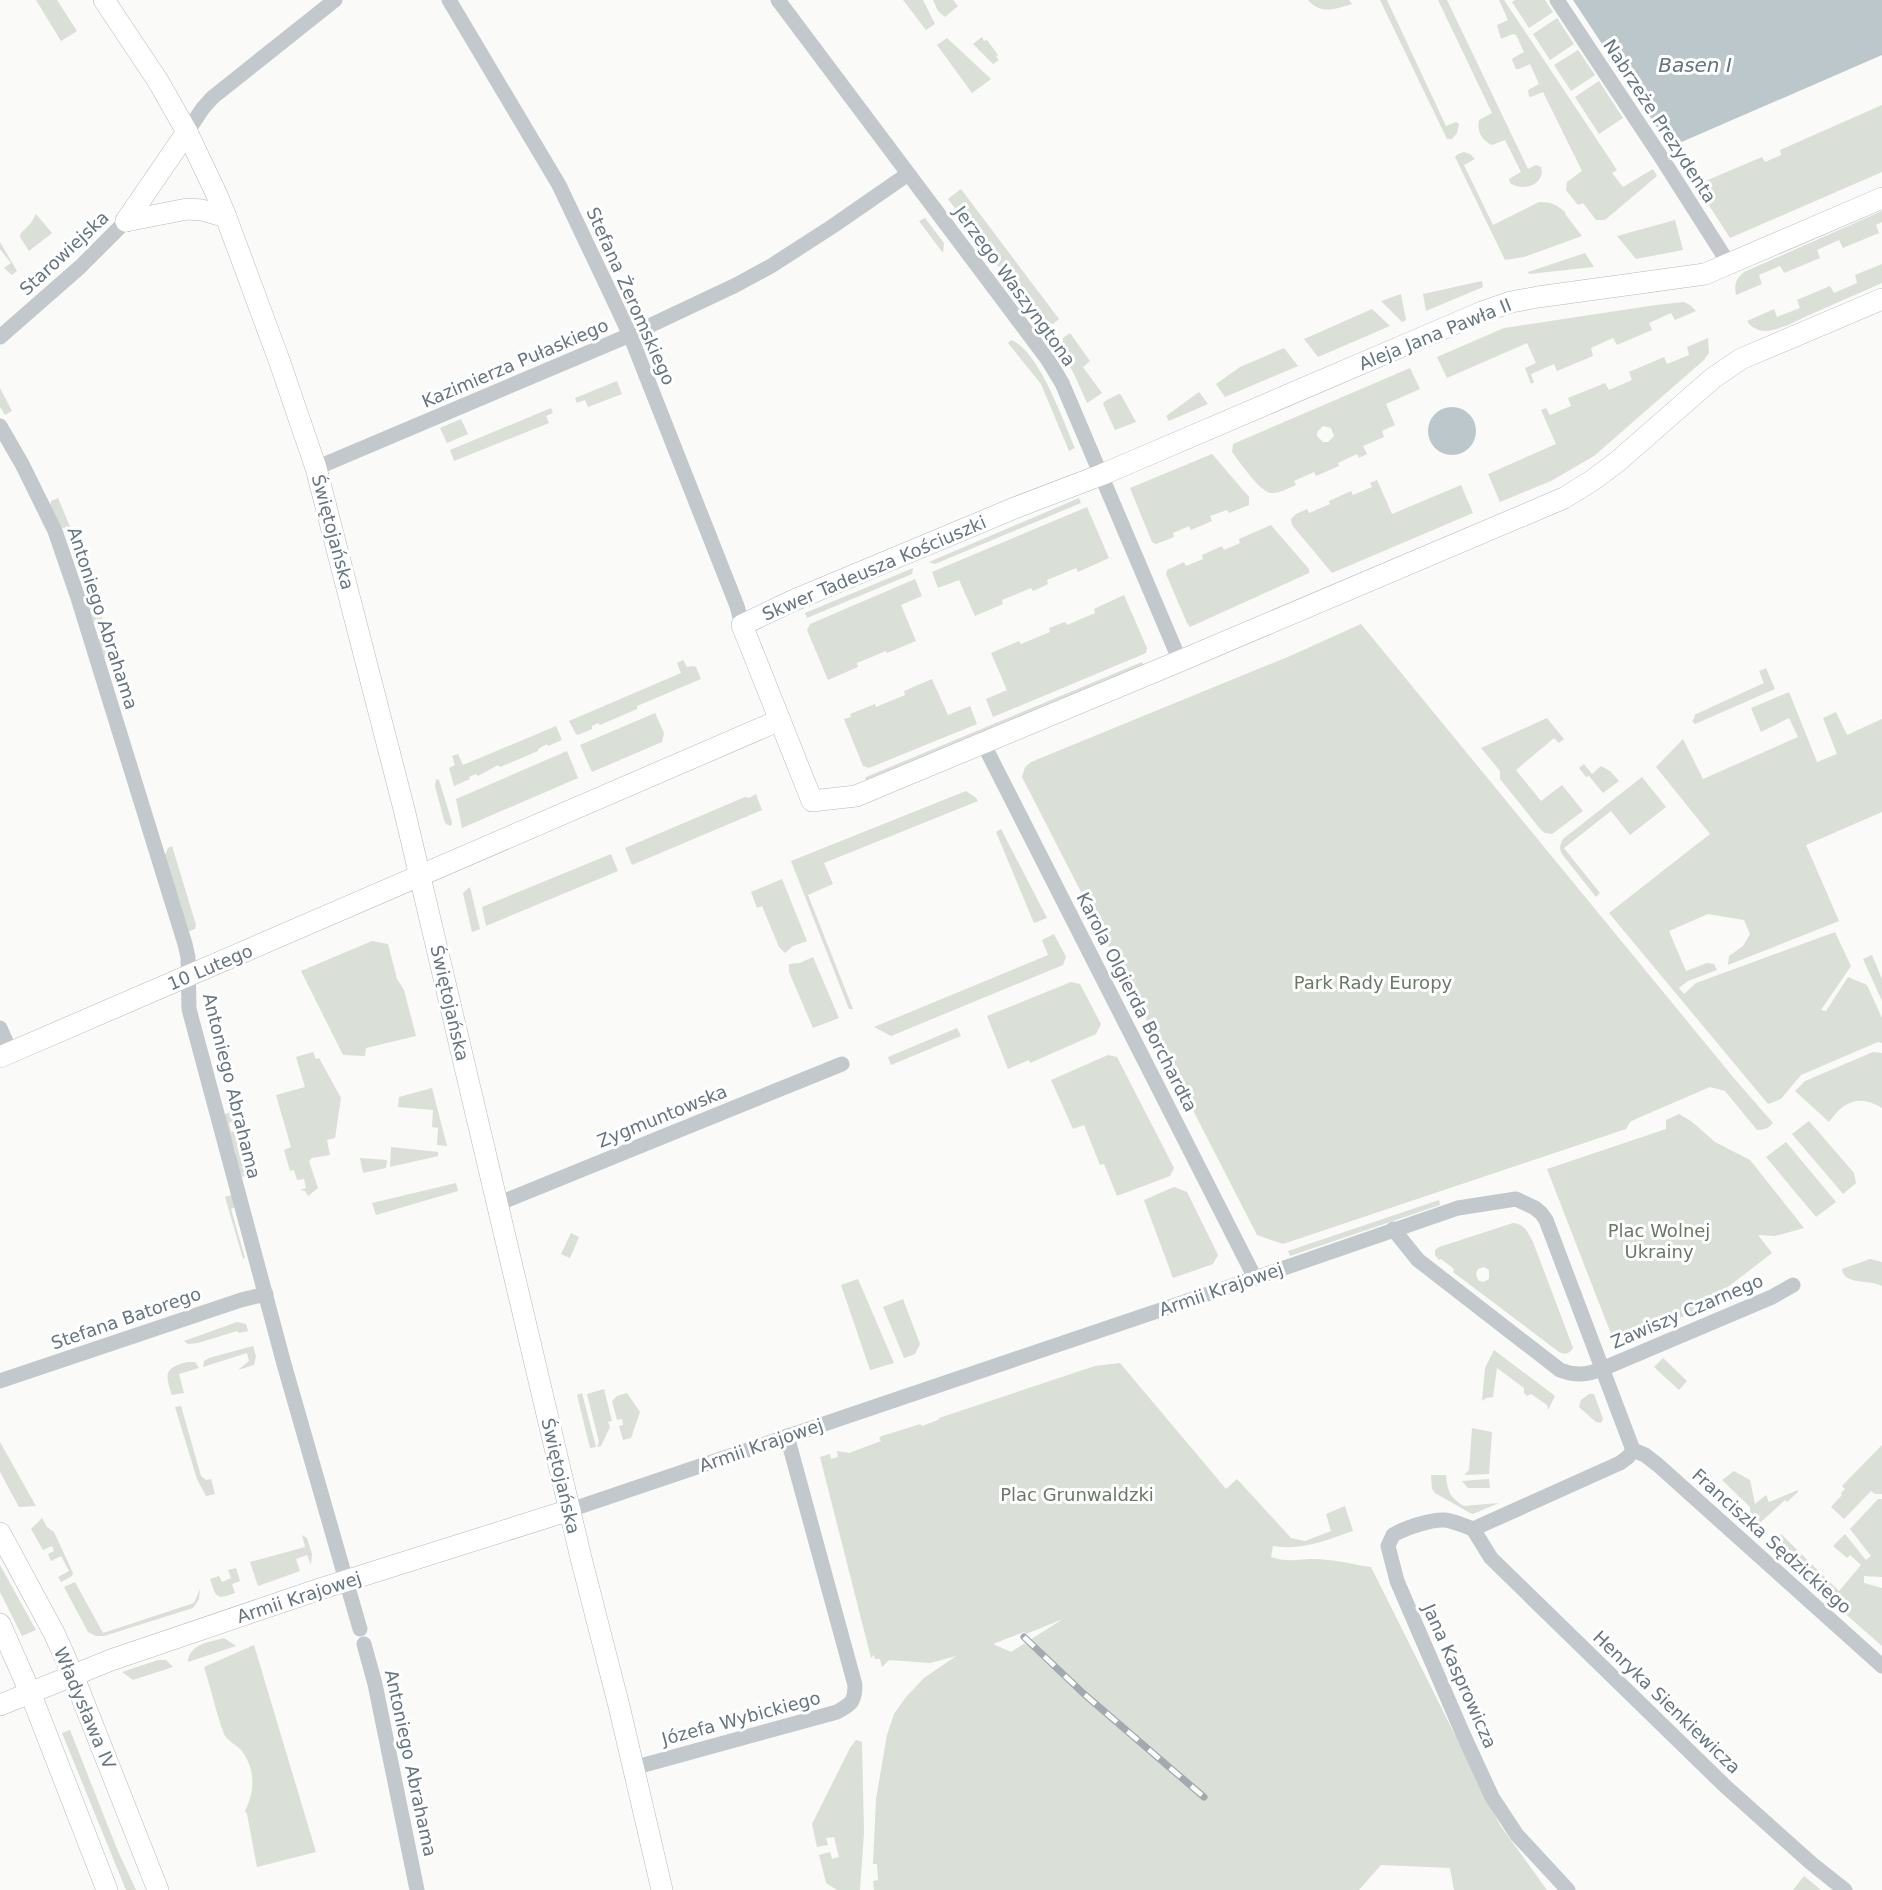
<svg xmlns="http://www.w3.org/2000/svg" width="1882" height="1890" font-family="'DejaVu Sans',sans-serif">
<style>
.green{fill:#dadfd7;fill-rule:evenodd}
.water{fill:#bbc7cb}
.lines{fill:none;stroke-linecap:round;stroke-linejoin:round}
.secondary-casing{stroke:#b3babf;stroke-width:22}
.street{stroke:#c3c8cc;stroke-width:15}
.secondary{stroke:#fff;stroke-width:21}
.rail-casing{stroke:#a2aab0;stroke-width:7}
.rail{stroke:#fff;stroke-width:4.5;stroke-dasharray:14;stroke-linecap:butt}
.labels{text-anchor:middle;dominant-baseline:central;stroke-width:6;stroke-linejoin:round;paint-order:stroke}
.street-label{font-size:18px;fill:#657683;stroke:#fff}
.park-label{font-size:18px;fill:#687a64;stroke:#fff}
.water-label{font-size:20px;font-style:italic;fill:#60757c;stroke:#fff}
</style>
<rect width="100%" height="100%" fill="#fafaf8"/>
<g class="green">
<polygon points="36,0 57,0 77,31 61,41"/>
<polygon points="903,0 923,0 935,24 926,30"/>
<polygon points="933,0 953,0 958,6 945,17 938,11"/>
<path d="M1308,0H1349L1352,4C1335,9 1321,15 1308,0Z"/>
<polygon points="1380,0 1387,0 1446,126 1456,122 1459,124 1457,133 1452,139 1447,139"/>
<path d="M1438,0H1447L1528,169L1536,165L1541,167C1546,185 1523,192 1510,183L1509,179L1521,172L1505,140L1492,145C1481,140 1477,131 1479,120L1492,113Z"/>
<polygon points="1499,0 1504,0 1617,170 1612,173 1623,187 1653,169 1657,176 1605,220 1596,220 1583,203 1578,205 1566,190 1567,182 1582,171 1543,92 1531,97 1529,96 1528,90 1539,84 1530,64 1519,69 1516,69 1512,60 1513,58 1524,52 1516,35 1513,34 1501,39 1497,25 1508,20"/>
<polygon points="1515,0 1545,0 1553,12 1529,28 1512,2"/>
<polygon points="1557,18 1574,44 1550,60 1533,34"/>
<polygon points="982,37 984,41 987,40 998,55 996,57 999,60 993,64 973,44"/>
<polygon points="947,38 991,79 972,93 937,45"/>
<polygon points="1578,50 1595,75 1571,91 1554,65"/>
<polygon points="1599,81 1623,118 1599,134 1575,97"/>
<polygon points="1882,105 1882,172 1730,238 1696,185 1762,157 1765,162 1781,155 1780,150"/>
<path d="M1464,152L1470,154L1475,159L1464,165L1493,225L1539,202C1551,202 1558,205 1566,213L1565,214L1582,236L1524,257L1505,260L1455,157L1458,154Z"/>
<polygon points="961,189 1059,319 1053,324 1039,321 948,199"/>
<path d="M1882,211V222L1876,225L1879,233L1843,248L1839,240L1817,250L1820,258L1784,273L1780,266L1759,275L1762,284L1736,295C1734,284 1736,279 1744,272Z"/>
<polygon points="36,214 52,233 29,251 20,237 21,233 31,223"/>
<polygon points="925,218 944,243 943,253 919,221"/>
<polygon points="1675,220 1683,250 1636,259 1617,236"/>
<polygon points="0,242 17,271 12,275 4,268 11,263 0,249"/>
<polygon points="1585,253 1594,267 1529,274 1528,272"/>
<path d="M1882,264V283C1857,294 1832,305 1807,316C1796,321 1784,328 1772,330C1763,333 1752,329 1747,321L1774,309L1777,317L1800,308L1797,300L1830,286L1834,293L1857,283L1855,275Z"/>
<polygon points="1482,281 1483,287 1426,311 1423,294"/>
<polygon points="1401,294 1406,320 1402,322 1381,301"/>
<polygon points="1684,302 1690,305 1696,311 1675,320 1671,313 1649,323 1652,330 1617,345 1613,338 1591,348 1593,356 1557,371 1554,364 1531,374 1534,382 1531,384 1525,368 1536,363 1527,343 1447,378 1437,357 1504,328 1656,305"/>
<polygon points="1372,309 1390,326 1318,357 1304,339"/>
<polygon points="1070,333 1090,361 1083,367 1102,393 1087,403 1074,374 1062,352 1063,338"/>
<polygon points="1708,338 1709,353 1704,360 1594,456 1551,481 1500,502 1488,474 1556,444 1541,410 1546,408 1550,415 1571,406 1568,398 1605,383 1609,390 1632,380 1629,372 1664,357 1667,364 1689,355 1687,347"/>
<path d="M1011,340C1039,350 1063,421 1075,448L1069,451L1041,384L1008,343Z"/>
<polygon points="1284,348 1298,366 1225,397 1216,384 1240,367"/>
<path d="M1410,368L1420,389L1386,404L1395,425L1382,431L1384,437L1363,446L1367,454L1359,458L1357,454L1338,463L1339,466L1316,476L1314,472L1294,481L1296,485C1289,488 1280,493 1272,493C1260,493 1240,462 1232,452L1233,444ZM1323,426L1331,428L1334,436L1328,442H1323L1317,436V432Z"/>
<polygon points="617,381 622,394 588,407 585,400 577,403 575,398"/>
<polygon points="0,388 12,411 5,415 0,407"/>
<polygon points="1199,392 1208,404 1169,421 1166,416"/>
<polygon points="1119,394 1121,395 1136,422 1115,430 1103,404 1105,401"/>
<polygon points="551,408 553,413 546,416 549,423 454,461 450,450"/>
<polygon points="461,419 468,434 447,443 440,428"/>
<polygon points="1212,454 1249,497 1249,505 1229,513 1227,510 1210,516 1212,521 1191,530 1189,526 1173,533 1174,537 1156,544 1152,542 1130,488"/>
<polygon points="1377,480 1392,514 1461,485 1473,513 1332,573 1292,525 1291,519 1296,514 1307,509 1309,513 1330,504 1329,501 1351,491 1353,495 1372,487 1370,483"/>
<polygon points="58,498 71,529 67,530 55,524 50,505 51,501"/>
<polygon points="1079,498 1081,503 935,564 929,562"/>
<polygon points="1087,507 1109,558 1078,572 1076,568 1047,580 1048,584 1033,591 1031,588 1002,600 1003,604 975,616 959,580 938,588 932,572"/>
<polygon points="1271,525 1309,569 1309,573 1190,627 1187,623 1166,574 1167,570 1184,562 1186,566 1203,559 1202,555 1222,546 1224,550 1240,543 1239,539"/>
<polygon points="913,568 912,574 807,618 805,613"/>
<polygon points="915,579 922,596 901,605 916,641 887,653 886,651 857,663 858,667 828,680 807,630 810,624"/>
<path d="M93,590L104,624L98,625C84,618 83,604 89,591Z"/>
<polygon points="1124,595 1147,648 1146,653 993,717 986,699 1007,690 991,653 1019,641 1021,644 1050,632 1049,628 1065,622 1067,625 1095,613 1094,609"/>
<path d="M1361,624L1733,1077L1773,1123C1769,1128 1764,1130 1757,1130L1725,1091L1710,1087L1638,1118L1630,1122L1626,1129L1283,1244L1257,1235L1022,777L1025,767L1031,762L1290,656Z"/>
<polygon points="106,632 116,660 112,661 101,655 98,640"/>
<polygon points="683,660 687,667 692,666 696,667 701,679 637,706 637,709 600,725 598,723 592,726 592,729 578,735 576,734 569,721 681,673 677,663"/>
<polygon points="1142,662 1145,668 866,780 865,779 866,777"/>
<polygon points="1766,668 1775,689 1695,724 1692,721 1695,717 1694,715 1764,683 1759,671"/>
<polygon points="932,679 948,715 970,706 977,724 869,768 863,766 844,719 851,717 850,714 875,704 876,707 905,695 904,691"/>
<polygon points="1789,692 1817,762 1837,754 1823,718 1836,712 1847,735 1882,719 1882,812 1806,845 1839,921 1728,965 1729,956 1743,946 1750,934 1744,920 1708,914 1669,931 1686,971 1707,963 1714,964 1717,970 1688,981 1679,988 1684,994 1696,983 1835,932 1851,966 1821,1010 1826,1011 1848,977 1867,985 1882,1018 1882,1043 1878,1042 1801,1075 1781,1099 1768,1104 1609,913 1710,834 1656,767 1683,739 1703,779 1798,737 1789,718 1761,732 1751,708"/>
<polygon points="655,713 664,733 662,742 592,772 580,745"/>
<polygon points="1547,718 1564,739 1559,743 1554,738 1516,770 1541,801 1562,785 1583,811 1552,834 1545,833 1541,830 1500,779 1500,771 1481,748"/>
<polygon points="556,726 562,740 548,746 547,744 538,749 538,751 500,767 498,765 478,776 476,774 469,777 470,779 454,786 449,768 455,765 452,756 458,754 463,765"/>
<polygon points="567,751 578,778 462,828 456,799"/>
<polygon points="1584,764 1592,774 1601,766 1610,771 1619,781 1603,793 1589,776 1586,777 1579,768"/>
<path d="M1642,777L1666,807L1630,835L1611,811L1564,848L1600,893L1596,897L1562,854C1559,848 1560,845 1563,839Z"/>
<polygon points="436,779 439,780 452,822 451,826 446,824 444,820 435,786"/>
<polygon points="966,791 976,798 978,801 824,863 833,884 808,895 853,1009 849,1009 791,861"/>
<polygon points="756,794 762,810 632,865 625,848 745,797 749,798"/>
<polygon points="1001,829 1047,918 1034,923 996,832"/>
<polygon points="172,846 196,925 195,929 185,933 163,860 168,848"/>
<polygon points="611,854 618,871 486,926 482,907"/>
<polygon points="782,879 807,941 793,946 785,953 779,947 762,906 757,908 751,892"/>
<polygon points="470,887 480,929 472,932 463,893"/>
<polygon points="1054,934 1066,957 1063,965 891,1036 874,1027 1048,955 1042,940"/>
<polygon points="372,941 388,944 397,979 404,990 416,1036 366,1048 365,1056 343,1055 301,971"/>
<polygon points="1872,955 1882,979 1882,1001 1863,959"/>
<polygon points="813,957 839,1018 813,1028 789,972 789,964 800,963"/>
<polygon points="1071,982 1080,984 1101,1024 1096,1034 1030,1063 1029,1060 1008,1069 987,1016"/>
<polygon points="957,1028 961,1036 891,1065 888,1057"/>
<polygon points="313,1052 316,1059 319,1058 341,1098 335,1138 327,1140 330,1155 312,1158 309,1161 318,1188 308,1196 305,1191 300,1190 306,1188 304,1179 297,1180 294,1170 290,1171 284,1150 291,1147 276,1095 305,1087 296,1057"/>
<path d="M1873,1052L1882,1053V1108C1859,1094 1844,1101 1829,1122L1795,1091L1805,1081Z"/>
<polygon points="1108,1055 1117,1057 1174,1168 1170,1176 1117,1196 1104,1164 1100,1165 1084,1125 1073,1129 1051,1080"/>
<polygon points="432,1088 447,1146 437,1145 438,1128 432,1127 433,1110 398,1107 399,1097"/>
<polygon points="231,1112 234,1121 229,1123 231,1132 237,1131 248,1175 242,1177 239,1167 234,1168 230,1155 236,1153 233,1144 220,1116"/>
<polygon points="1679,1114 1691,1121 1715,1142 1750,1160 1804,1228 1775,1236 1758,1235 1772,1253 1724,1290 1726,1299 1620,1342 1613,1339 1547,1169 1666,1129 1666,1120"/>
<polygon points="1809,1121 1854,1173 1856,1183 1843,1194 1792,1134"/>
<polygon points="1786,1142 1836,1202 1816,1217 1766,1157"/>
<polygon points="391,1147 438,1152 438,1156 390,1167"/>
<polygon points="360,1158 387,1160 386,1168 363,1173"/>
<polygon points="456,1183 458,1191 376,1215 372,1203"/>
<polygon points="1174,1187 1187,1192 1218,1255 1213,1264 1173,1278 1144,1200"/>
<polygon points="235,1194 238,1206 231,1209 245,1258 243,1259 225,1197"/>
<polygon points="1439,1200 1440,1205 1290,1256 1288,1251"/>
<path d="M1513,1223C1525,1224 1528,1233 1533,1242L1572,1345L1573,1348C1569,1354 1565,1355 1559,1352L1453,1272L1454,1269L1441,1259L1439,1260L1435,1255V1250L1439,1247ZM1484,1267L1489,1270V1279L1483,1282L1478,1280L1476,1274L1478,1269Z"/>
<polygon points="571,1233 579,1237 570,1258 561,1254"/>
<path d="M1870,1259L1882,1262V1286C1870,1279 1844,1286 1842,1269Z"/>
<polygon points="858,1279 894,1363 870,1370 841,1285"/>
<polygon points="903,1299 920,1344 915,1354 904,1358 883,1307"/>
<polygon points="237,1322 246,1324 248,1331 239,1333 237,1331 198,1343 188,1344 184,1341"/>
<polygon points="253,1346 256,1356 254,1365 238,1370 249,1361 247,1353 203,1367 204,1361 209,1358"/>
<polygon points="1494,1350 1555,1396 1548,1410 1547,1405 1531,1394 1527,1396 1524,1393 1524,1388 1497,1368 1493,1397 1486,1398 1482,1401 1485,1368"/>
<polygon points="1663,1358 1687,1381 1679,1390 1654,1367"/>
<path d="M187,1362H195L199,1368L179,1374L184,1393L172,1395C165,1374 164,1368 187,1362Z"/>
<path d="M1120,1363L1226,1489L1237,1479L1291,1538L1305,1541L1331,1531L1326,1514L1345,1506L1353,1531C1326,1540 1302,1551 1273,1546L1271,1557C1286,1562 1294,1560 1309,1559C1329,1558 1351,1564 1371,1567L1500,1825L1547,1890H1454L1450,1868L1381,1865L1359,1890H874L873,1881L878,1880L877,1864H873L876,1799L887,1735L894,1714L906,1697L924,1678L956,1656L930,1663L889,1660L882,1667L880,1659H875L874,1655L871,1658L820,1457L830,1454L831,1459L838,1457L837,1451L849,1453L881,1441L879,1438L882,1436L920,1424L922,1426L938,1420L939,1418L1095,1366ZM1063,1619L1011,1652L993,1644L1024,1632L1026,1634Z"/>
<polygon points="604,1389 612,1421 608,1422 610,1427 601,1446 597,1447 599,1442 587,1394"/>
<polygon points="582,1393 596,1447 590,1448 577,1395"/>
<polygon points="627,1393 640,1412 631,1438 623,1440 619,1426 623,1425 622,1419 617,1420 612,1401 617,1396"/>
<polygon points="1589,1394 1594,1394 1603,1419 1601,1423 1596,1422 1579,1407 1581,1400"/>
<polygon points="181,1406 201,1476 206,1480 211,1479 215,1494 206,1496 197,1479 175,1407"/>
<polygon points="1472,1428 1492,1432 1489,1474 1464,1475 1469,1470"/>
<polygon points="0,1442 32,1499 36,1506 19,1507 0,1472"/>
<polygon points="1882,1445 1882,1494 1875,1494 1871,1491 1844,1519 1831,1507 1842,1495 1841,1493 1845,1489 1842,1486"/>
<polygon points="1734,1471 1750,1480 1755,1504 1766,1495 1769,1502 1798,1490 1798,1492 1787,1502 1785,1500 1760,1523 1750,1511 1750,1507 1722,1480"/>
<path d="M1431,1475H1446C1447,1490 1450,1498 1464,1506L1499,1503L1473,1514L1470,1513L1435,1493L1432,1489Z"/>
<polygon points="1489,1479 1490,1488 1468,1488 1462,1481"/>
<polygon points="1878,1499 1882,1499 1882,1577 1864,1576 1864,1583 1882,1588 1882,1646 1768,1546 1781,1534 1839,1591 1861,1565 1850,1555 1847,1558 1833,1546 1845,1534 1866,1560 1871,1556 1850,1529"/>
<polygon points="42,1518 47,1527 54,1532 73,1573 72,1576 61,1582 58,1577 69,1571 61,1556 51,1561 48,1554 54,1551 52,1546 43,1550 31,1529"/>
<polygon points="302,1535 307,1538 312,1554 311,1565 307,1555 296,1559 300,1571 258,1586 250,1562 305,1547"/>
<polygon points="0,1565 36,1630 22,1636 0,1592"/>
<path d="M236,1568L240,1581L232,1584L235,1593C216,1600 216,1598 210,1579L219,1576L222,1582L231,1578L228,1570Z"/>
<polygon points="75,1582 103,1633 194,1603 200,1589 199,1599 193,1608 104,1636 96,1636 88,1632 64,1587"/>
<path d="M224,1638L236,1646L188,1662C189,1644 210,1642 224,1638Z"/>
<path d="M254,1645L316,1852L257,1867L247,1814L245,1811C255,1791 256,1769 241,1750C236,1744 227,1741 224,1734C216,1712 211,1689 204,1667Z"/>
<polygon points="158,1660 166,1660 173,1667 133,1680 122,1672"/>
<polygon points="70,1730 117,1849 136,1890 126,1890 62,1733"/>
<polygon points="856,1740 862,1742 864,1833 860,1890 837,1890 826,1883 819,1855 830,1852 832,1859 839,1857 834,1837 826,1838 828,1845 817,1847 812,1824 850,1748"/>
<polygon points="1804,1876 1821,1890 1793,1890"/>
</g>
<g class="water">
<polygon points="1573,0 1882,0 1882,55 1670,147"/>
<circle cx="1452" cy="431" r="24"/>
</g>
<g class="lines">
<g class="secondary-casing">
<g id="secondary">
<polyline points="104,0 158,81 187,132 216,193 226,217 279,360 316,468 404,809 581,1558 619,1706 662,1890"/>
<polyline points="1882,198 1705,274 1538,297 1511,302 1482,312 1101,475 1017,507 792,601 742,625 812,801 856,796 1180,661 1564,498 1593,480 1617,462 1713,378 1741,359 1882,299"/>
<polyline points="126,221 187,132"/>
<polyline points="126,221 187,209 202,210 226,217"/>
<polyline points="0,1057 780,720"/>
<polyline points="0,1533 54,1633 73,1675 158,1890"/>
<polyline points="0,1624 30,1692 107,1890"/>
<polyline points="0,1705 111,1660 320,1589 570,1510"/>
</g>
</g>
<g class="street">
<polyline points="449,0 559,185 606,284 630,335 737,606 742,625"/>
<polyline points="778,0 1048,360 1062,383 1180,661"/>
<polyline points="1557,0 1661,157 1729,264"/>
<polyline points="187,132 203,108 213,97 335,0"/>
<polyline points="0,337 80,267 126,221"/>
<polyline points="0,426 22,464 55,531 78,598 185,944 188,957 189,1009 284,1364 360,1629"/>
<polyline points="316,468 630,335 736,285 771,266 833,226 908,174"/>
<polyline points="983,743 1255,1278"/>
<polyline points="0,1028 11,1053"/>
<polyline points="497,1204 842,1064"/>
<path d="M1393,1229L1418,1260L1560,1370C1576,1376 1586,1375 1602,1369L1772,1297L1793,1285"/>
<polyline points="0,1381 241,1300 266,1294"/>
<polyline points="1633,1450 1645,1455 1658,1465 1882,1666"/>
<polyline points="570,1510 1255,1278 1458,1208 1516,1199 1535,1208 1541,1213 1546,1220 1633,1450"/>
<polyline points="1473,1529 1491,1558 1725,1786 1811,1863 1845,1890"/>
<path d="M1473,1529C1464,1526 1454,1521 1445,1520C1431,1519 1405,1528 1393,1535L1388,1546L1397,1581L1463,1734L1492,1797L1517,1835L1568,1890"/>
<polyline points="1473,1529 1620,1463 1628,1457 1633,1450"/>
<polyline points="364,1644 375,1684 417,1890"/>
<path d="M633,1768L837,1712C851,1704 855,1702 855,1685L787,1436"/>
</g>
<use href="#secondary" class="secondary"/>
<g class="rail-casing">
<polyline id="rail" points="1024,1637 1084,1694 1204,1797"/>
</g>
<use href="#rail" class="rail"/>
</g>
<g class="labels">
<g class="street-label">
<text transform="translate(1660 121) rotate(57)">Nabrzeże Prezydenta</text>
<text transform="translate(64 253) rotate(-43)">Starowiejska</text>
<text transform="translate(1015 286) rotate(54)">Jerzego Waszyngtona</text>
<text transform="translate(631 296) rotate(66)">Stefana Żeromskiego</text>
<text transform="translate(1435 334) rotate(-22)">Aleja Jana Pawła II</text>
<text transform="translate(515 363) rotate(-23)">Kazimierza Pułaskiego</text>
<text transform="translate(333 532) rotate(75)">Świętojańska</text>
<text transform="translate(874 568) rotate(-23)">Skwer Tadeusza Kościuszki</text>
<text transform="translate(103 618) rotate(72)">Antoniego Abrahama</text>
<text transform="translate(210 967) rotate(-23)">10 Lutego</text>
<text transform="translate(1137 1002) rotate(63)">Karola Olgierda Borchardta</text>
<text transform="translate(450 1003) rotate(77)">Świętojańska</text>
<text transform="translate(232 1086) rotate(76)">Antoniego Abrahama</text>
<text transform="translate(662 1116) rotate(-22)">Zygmuntowska</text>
<text transform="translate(1221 1289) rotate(-19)">Armii Krajowej</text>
<text transform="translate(1687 1311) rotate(-23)">Zawiszy Czarnego</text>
<text transform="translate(126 1318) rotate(-19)">Stefana Batorego</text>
<text transform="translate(761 1445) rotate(-19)">Armii Krajowej</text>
<text transform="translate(561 1476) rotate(77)">Świętojańska</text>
<text transform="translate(1772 1541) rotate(42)">Franciszka Sędzickiego</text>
<text transform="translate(299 1597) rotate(-18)">Armii Krajowej</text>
<text transform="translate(1460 1676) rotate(66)">Jana Kasprowicza</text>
<text transform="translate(1667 1702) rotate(44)">Henryka Sienkiewicza</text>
<text transform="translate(85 1708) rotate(67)">Władysława IV</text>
<text transform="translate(741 1718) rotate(-15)">Józefa Wybickiego</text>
<text transform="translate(411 1763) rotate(78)">Antoniego Abrahama</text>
</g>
<g class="park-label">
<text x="1373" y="982">Park Rady Europy</text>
<text x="1659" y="1230">Plac Wolnej<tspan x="1659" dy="21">Ukrainy</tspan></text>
<text x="1077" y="1494">Plac Grunwaldzki</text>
</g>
<g class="water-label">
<text x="1695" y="65">Basen I</text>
</g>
</g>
</svg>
